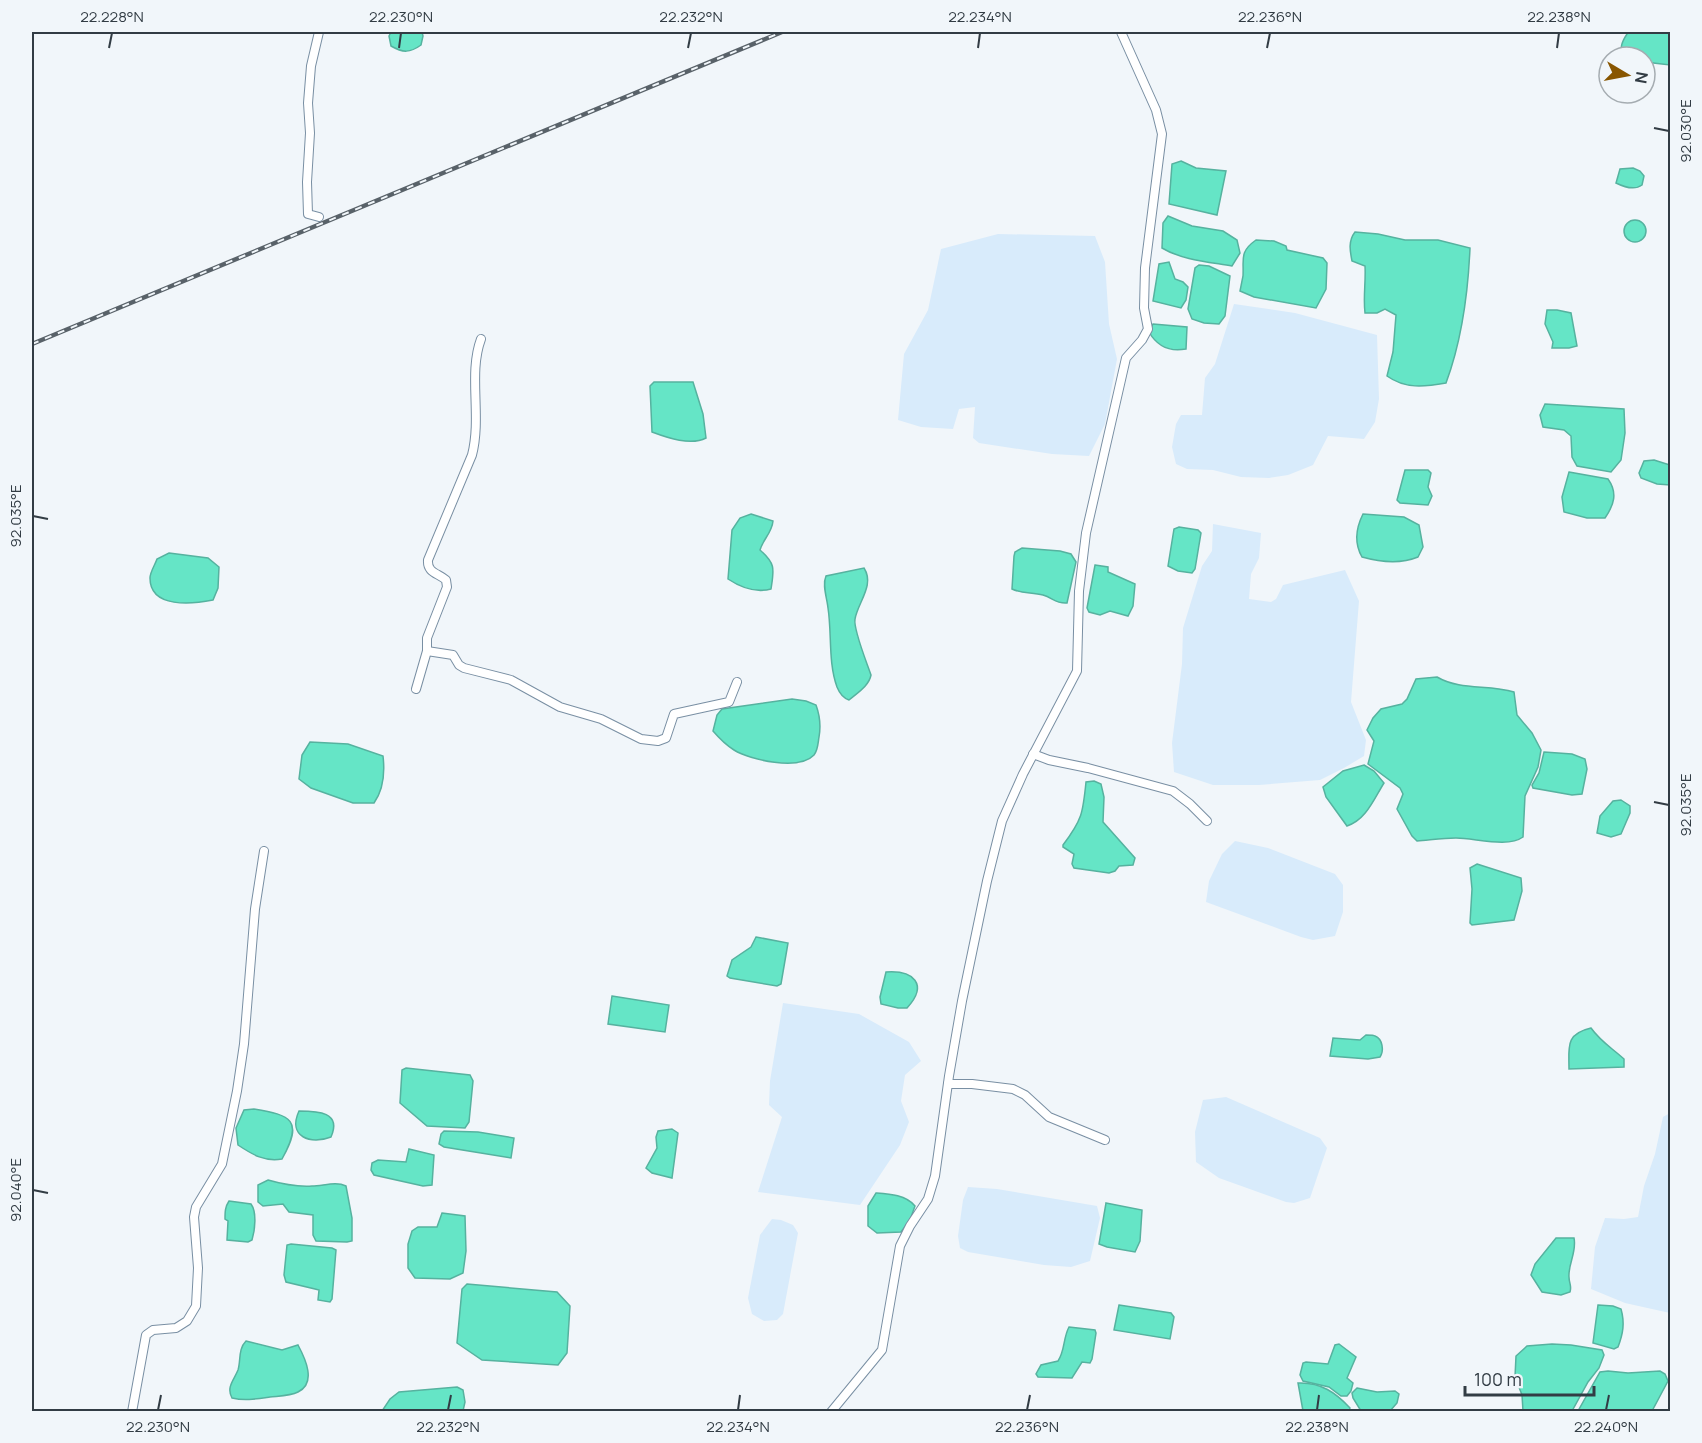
<svg xmlns="http://www.w3.org/2000/svg" width="1702" height="1443" font-family="Manrope,sans-serif">
<style>
.built{fill:#d8ebfb}
.water{fill:#65e5c6;stroke:#56b29f;stroke-width:1.5}
.lines{fill:none;stroke-linecap:round;stroke-linejoin:round}
.minor-casing{stroke:#798fa3;stroke-width:10}
.minor{stroke:#fff;stroke-width:8}
.rail-casing{stroke:#596269;stroke-width:4.5}
.rail{stroke:#f1f6fa;stroke-width:2;stroke-dasharray:7;stroke-linecap:butt}
.ticks{fill:none;stroke:#323c44;stroke-width:2}
.neatline{fill:none;stroke:#323c44;stroke-width:2}
.ticks-label{font-size:15px;text-anchor:middle;fill:#323c44}
</style>
<rect width="100%" height="100%" fill="#f1f6fa"/>
<g class="built">
<polygon points="998,234 1095,236 1105,262 1109,324 1117,359 1105,424 1089,456 1052,454 979,443 973,438 975,407 959,409 953,429 921,427 898,420 904,354 928,310 941,249"/>
<polygon points="1234,304 1295,313 1377,335 1379,399 1375,422 1364,439 1328,436 1313,465 1288,475 1269,478 1241,477 1213,470 1187,469 1176,464 1172,447 1176,424 1181,415 1202,415 1205,378 1215,364"/>
<polygon points="1213,524 1261,533 1259,558 1251,574 1249,599 1271,602 1276,599 1283,585 1345,570 1359,601 1351,702 1366,740 1364,756 1344,768 1320,780 1259,785 1213,785 1174,772 1172,743 1182,664 1183,628 1202,566 1212,551"/>
<polygon points="1235,841 1268,848 1335,874 1343,885 1343,912 1335,936 1313,940 1301,937 1206,902 1209,881 1222,854"/>
<polygon points="783,1003 859,1014 909,1042 921,1061 905,1075 901,1101 909,1122 900,1145 860,1205 758,1192 782,1117 769,1105 770,1081"/>
<polygon points="1226,1097 1320,1138 1327,1148 1310,1198 1294,1203 1286,1202 1219,1178 1196,1162 1195,1132 1203,1100"/>
<polygon points="1670,1113 1670,1313 1625,1303 1591,1289 1595,1247 1605,1218 1624,1219 1638,1217 1644,1186 1655,1154 1663,1117"/>
<polygon points="968,1187 997,1189 1097,1206 1100,1218 1090,1261 1071,1267 1044,1265 968,1252 960,1248 958,1236 963,1200"/>
<polygon points="772,1219 781,1220 793,1225 798,1233 783,1314 777,1320 764,1321 752,1314 748,1298 760,1235"/>
</g>
<g class="water">
<path d="M391,32H422L423,36L421,45C410,53 403,53 391,46L389,36Z"/>
<path d="M1626,32H1670V65L1645,62V57C1627,57 1613,55 1627,34Z"/>
<polygon points="1181,161 1196,168 1226,171 1217,215 1169,204 1172,164"/>
<path d="M1633,168L1640,171L1644,176L1642,185C1634,191 1624,187 1616,183L1620,169Z"/>
<path d="M1168,216L1192,226L1223,231L1237,240L1240,253L1232,266C1209,262 1182,260 1162,248L1163,223Z"/>
<circle cx="1635" cy="231" r="11"/>
<path d="M1355,232L1378,234L1405,240H1438L1470,248C1468,294 1462,340 1446,383C1424,387 1405,389 1387,376L1393,352L1396,315L1385,309L1377,313H1365C1363,297 1366,282 1365,266L1352,261C1350,251 1348,241 1355,232Z"/>
<path d="M1256,240L1274,241L1286,246L1287,250L1323,258L1327,263L1326,289L1316,308L1254,297L1240,291C1241,286 1242,281 1243,276C1244,259 1239,252 1256,240Z"/>
<polygon points="1169,262 1175,279 1183,282 1188,287 1186,300 1181,308 1153,301 1159,264"/>
<polygon points="1199,265 1209,266 1230,276 1225,316 1219,324 1204,323 1192,319 1188,309 1195,268"/>
<polygon points="1547,310 1557,310 1571,313 1577,346 1569,348 1552,348 1553,342 1545,324"/>
<path d="M1153,324L1187,327L1186,349C1170,352 1157,346 1149,332Z"/>
<path d="M654,382H693L703,414L706,438C691,446 668,438 652,432L650,386Z"/>
<polygon points="1545,404 1624,409 1625,433 1621,460 1611,472 1577,466 1572,457 1571,436 1564,430 1543,427 1540,415"/>
<polygon points="1654,460 1670,465 1670,485 1657,484 1641,478 1639,473 1644,461"/>
<polygon points="1405,470 1428,470 1431,473 1428,487 1432,496 1428,505 1400,503 1397,500"/>
<path d="M1569,472L1608,479C1618,493 1614,505 1605,518H1587L1564,512L1562,497Z"/>
<path d="M751,514L773,521C772,533 763,539 760,550C776,564 774,569 771,589C756,593 740,587 728,579L732,530L740,518Z"/>
<path d="M1363,514L1404,517L1419,525L1423,547L1418,557C1401,564 1380,562 1362,557C1354,543 1356,528 1363,514Z"/>
<polygon points="1179,527 1198,530 1201,533 1195,569 1192,573 1178,571 1168,566 1174,529"/>
<path d="M1022,548L1060,551L1071,554L1076,562L1067,603C1056,604 1053,598 1043,595C1032,592 1022,594 1012,589L1014,556L1015,552Z"/>
<path d="M169,553L208,558L219,567L218,588L213,600C193,604 150,609 150,578C150,572 155,565 157,559Z"/>
<polygon points="1095,565 1108,567 1108,572 1135,584 1133,606 1128,616 1110,611 1100,615 1089,612 1087,608"/>
<path d="M864,568C875,585 858,602 855,619C853,629 867,663 871,675C869,686 857,693 849,700C843,698 839,692 837,687C828,662 832,634 828,608C827,598 822,585 826,576Z"/>
<path d="M1437,677C1461,691 1488,684 1514,692L1517,715L1532,733L1541,750L1538,767L1525,796L1523,837C1508,848 1475,838 1456,838C1443,838 1430,840 1417,841L1412,836L1397,809L1403,794L1400,788L1368,764L1374,741L1367,730L1373,718L1381,709L1402,704L1407,699L1416,679Z"/>
<path d="M792,699L806,701L816,705C820,716 821,726 819,737C818,743 818,750 814,755C799,771 750,760 734,750C726,745 719,738 713,731L717,715L722,709Z"/>
<path d="M310,742L348,744L383,756C385,773 384,789 374,803H353L311,788L299,779L302,755Z"/>
<polygon points="1544,752 1572,754 1585,759 1587,769 1582,794 1572,795 1533,788 1532,785 1539,773"/>
<path d="M1364,765L1374,771L1384,783C1374,799 1366,820 1347,826L1326,797L1323,787L1343,771Z"/>
<path d="M1094,781L1101,784L1104,797L1103,822L1135,858L1133,865L1119,866L1115,871L1109,873L1074,868L1072,864L1074,854L1063,847V845C1082,820 1083,813 1086,782Z"/>
<polygon points="1621,800 1630,806 1630,813 1621,834 1611,837 1597,833 1600,816 1613,801"/>
<polygon points="1477,864 1521,878 1522,891 1514,920 1472,925 1470,923 1472,889 1470,868"/>
<polygon points="756,937 788,943 781,984 777,986 730,978 727,976 732,960 751,947"/>
<path d="M886,972C913,970 929,984 907,1008H898L881,1004L880,997Z"/>
<polygon points="612,996 669,1005 665,1032 608,1024"/>
<path d="M1591,1028C1601,1042 1612,1048 1624,1059V1067L1569,1069C1569,1047 1565,1034 1591,1028Z"/>
<path d="M1366,1035C1367,1035 1374,1035 1375,1036C1383,1039 1384,1051 1380,1057L1368,1059L1330,1056L1333,1038L1360,1040Z"/>
<polygon points="406,1068 470,1075 473,1081 469,1122 465,1128 427,1126 400,1103 402,1070"/>
<path d="M254,1109C291,1115 304,1120 282,1159C265,1162 253,1155 238,1145L236,1128L244,1110Z"/>
<path d="M299,1111C318,1111 342,1112 331,1137C311,1145 287,1137 299,1111Z"/>
<polygon points="672,1129 678,1133 672,1178 652,1173 646,1168 657,1148 656,1137 658,1131"/>
<polygon points="444,1131 478,1132 514,1138 511,1158 444,1147 439,1144 441,1134"/>
<polygon points="409,1149 434,1155 432,1185 423,1186 374,1175 371,1170 372,1163 378,1160 406,1162"/>
<path d="M268,1180C282,1184 297,1187 312,1186C323,1186 336,1181 346,1186L352,1218V1241L347,1242L316,1241L313,1235V1215L289,1212L283,1204L263,1206L258,1202V1185Z"/>
<path d="M876,1193C890,1194 906,1195 915,1206L910,1220L901,1232L877,1233L868,1226V1206Z"/>
<path d="M229,1201L251,1204C257,1212 255,1230 252,1240L248,1242L227,1240L228,1221L225,1219C225,1212 225,1207 229,1201Z"/>
<polygon points="1106,1203 1142,1210 1140,1241 1135,1252 1107,1247 1099,1244"/>
<polygon points="442,1213 465,1216 466,1251 463,1273 450,1279 415,1278 408,1268 408,1244 412,1231 418,1227 437,1227"/>
<path d="M1556,1238H1574C1577,1252 1568,1264 1569,1277C1569,1283 1572,1286 1570,1292L1561,1295L1542,1292L1531,1275L1535,1264Z"/>
<polygon points="291,1244 332,1248 336,1250 332,1299 330,1302 318,1300 319,1290 315,1289 286,1282 284,1275 287,1245"/>
<polygon points="467,1284 557,1292 570,1306 567,1353 558,1365 482,1360 457,1343 462,1289"/>
<polygon points="1119,1305 1171,1313 1174,1317 1170,1339 1114,1330"/>
<path d="M1598,1305L1613,1306L1621,1309C1625,1323 1623,1334 1618,1347L1614,1349L1593,1343Z"/>
<path d="M1069,1327L1095,1330L1096,1333L1092,1359L1090,1363L1082,1362L1072,1378L1038,1377L1036,1374L1041,1365L1058,1361C1065,1351 1063,1338 1069,1327Z"/>
<path d="M246,1341L282,1350L298,1345C305,1358 317,1383 298,1392C290,1396 278,1396 270,1397C256,1399 245,1401 232,1398C226,1387 234,1380 238,1370C241,1360 238,1349 246,1341Z"/>
<polygon points="1339,1344 1356,1357 1347,1378 1353,1383 1351,1391 1347,1396 1341,1396 1329,1387 1303,1381 1300,1375 1303,1363 1306,1362 1328,1364 1335,1345"/>
<polygon points="1552,1344 1571,1345 1602,1350 1604,1355 1599,1368 1588,1382 1572,1411 1523,1411 1522,1395 1515,1377 1516,1356 1527,1346"/>
<polygon points="1608,1371 1628,1373 1660,1371 1665,1374 1668,1381 1652,1411 1578,1411 1600,1372"/>
<path d="M1298,1383C1321,1382 1336,1393 1350,1408L1349,1411H1303Z"/>
<polygon points="457,1387 463,1390 465,1402 463,1411 382,1411 390,1399 399,1392"/>
<polygon points="1357,1388 1377,1392 1395,1391 1399,1394 1397,1403 1390,1411 1361,1411 1353,1398 1352,1393"/>
</g>
<g class="lines">
<g class="minor-casing">
<g id="minor">
<polyline points="319,32 311,66 308,103 310,133 307,182 308,214 319,217"/>
<polyline points="427,651 453,655 459,665 464,668 511,680 560,707 601,719 641,739 658,741 666,738 674,714 729,702 737,682"/>
<path d="M416,689L427,651V638L447,587L446,580C438,573 427,573 428,560L472,455C482,416 468,374 481,339"/>
<polyline points="1033,754 1049,760 1088,768 1173,791 1190,804 1207,821"/>
<polyline points="948,1084 972,1084 1013,1089 1025,1095 1049,1117 1105,1140"/>
<polyline points="132,1412 146,1335 153,1330 176,1328 187,1321 196,1306 198,1268 194,1217 196,1207 222,1164 237,1091 244,1044 255,909 264,851"/>
<polyline points="831,1412 882,1350 900,1246 910,1226 928,1199 935,1176 949,1076 962,1001 987,881 1002,821 1023,774 1077,671 1079,591 1086,533 1126,358 1142,340 1148,329 1144,308 1145,268 1162,134 1156,110 1121,32"/>
</g>
</g>
<use href="#minor" class="minor"/>
<g class="rail-casing">
<polyline id="rail" points="32,344 782,32"/>
</g>
<use href="#rail" class="rail"/>
</g>
<path class="ticks" d="M109,48L112,33M399,48L401,33M688,48L691,33M978,48L980,33M1267,48L1270,33M1557,48L1559,33M1654,128L1669,131M33,516L48,519M1654,802L1669,805M33,1190L48,1193M158,1410L161,1395M448,1410L451,1395M738,1410L740,1395M1027,1410L1030,1395M1317,1410L1319,1395M1606,1410L1609,1395"/>
<rect width="1702" height="1443" fill="none" stroke="#f1f6fa" stroke-width="66"/>
<g transform="translate(1627 75) rotate(100)"><circle r="28" fill="#f1f6fa" stroke="#a5acb1" stroke-width="1.5"/>
<path d="M0-4.5L10 22L0 15L-10 22Z" fill="#885600"/>
<text y="-9" font-size="16" font-weight="bold" text-anchor="middle" fill="#323c44">N</text>
</g>
<path d="M1465 1386v9h129v-9" fill="none" stroke="#323c44" stroke-width="3"/>
<text x="1474" y="1386" font-size="18" fill="#323c44" stroke="#f1f6fa" stroke-width="4.5" paint-order="stroke">100 m</text>
<rect x="33" y="33" width="1636" height="1377" class="neatline"/>
<g class="ticks-label">
<text x="112" y="22">22.228°N</text>
<text x="401" y="22">22.230°N</text>
<text x="691" y="22">22.232°N</text>
<text x="980" y="22">22.234°N</text>
<text x="1270" y="22">22.236°N</text>
<text x="1559" y="22">22.238°N</text>
<text transform="translate(1686 131) rotate(-90)" y="5">92.030°E</text>
<text transform="translate(16 516) rotate(-90)" y="5">92.035°E</text>
<text transform="translate(1686 805) rotate(-90)" y="5">92.035°E</text>
<text transform="translate(16 1190) rotate(-90)" y="5">92.040°E</text>
<text x="158" y="1432">22.230°N</text>
<text x="448" y="1432">22.232°N</text>
<text x="738" y="1432">22.234°N</text>
<text x="1027" y="1432">22.236°N</text>
<text x="1317" y="1432">22.238°N</text>
<text x="1606" y="1432">22.240°N</text>
</g>
</svg>
